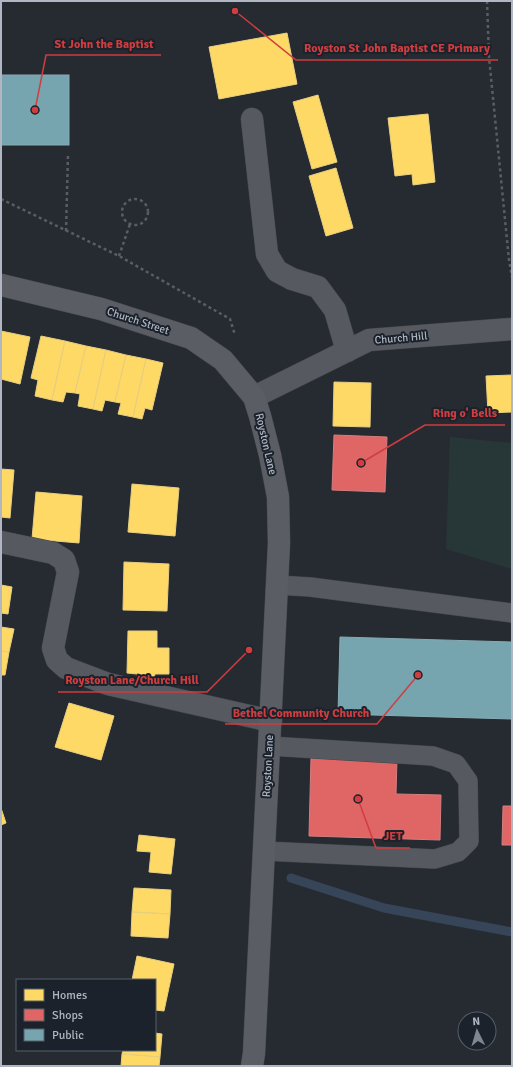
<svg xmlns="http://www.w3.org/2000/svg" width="513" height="1067" font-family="Signika,sans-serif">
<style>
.green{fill:#273737}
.homes{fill:#ffd966;stroke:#e7cf82}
.shops{fill:#e06666;stroke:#d27e82}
.public{fill:#76a5af;stroke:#87aab5}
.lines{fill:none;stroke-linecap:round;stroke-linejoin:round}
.stream{stroke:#374559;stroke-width:9}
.lane-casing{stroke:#44474c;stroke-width:20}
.street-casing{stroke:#44474c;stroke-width:23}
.secondary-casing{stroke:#44474c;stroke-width:23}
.path{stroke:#5a5e63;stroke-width:2.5;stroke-dasharray:3 3;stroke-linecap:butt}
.lane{stroke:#56595f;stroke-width:19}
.street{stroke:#56595f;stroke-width:22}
.secondary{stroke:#5a5e64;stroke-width:22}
.labels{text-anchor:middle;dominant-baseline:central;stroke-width:4;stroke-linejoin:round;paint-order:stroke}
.street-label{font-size:11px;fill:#b0b7c3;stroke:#1b222b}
.leader{fill:none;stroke:#d03d3f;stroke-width:1.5}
.callout-dot{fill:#d03d3f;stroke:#1b222b;stroke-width:1.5}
.callout-label{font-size:12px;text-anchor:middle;font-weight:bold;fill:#d03d3f;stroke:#1b222b;stroke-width:4;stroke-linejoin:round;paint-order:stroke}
</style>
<rect width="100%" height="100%" fill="#262b31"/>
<polygon class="green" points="450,437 512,443 512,569 446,549"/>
<g class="homes">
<polygon points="287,33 297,84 219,99 209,47"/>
<polygon points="318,95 337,162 312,169 293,102"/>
<polygon points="428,114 435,182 413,185 412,174 395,176 388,118"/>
<polygon points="336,168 353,228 326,236 309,176"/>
<polygon points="1,331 30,337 20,384 1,379"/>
<polygon points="41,336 65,341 52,400 35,396 38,380 31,378"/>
<polygon points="65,341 86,346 75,393 66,392 63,402 52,400"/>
<polygon points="86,346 106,350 93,409 78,406 80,394 75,393"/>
<polygon points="106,350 126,355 115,402 105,400 102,411 93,409"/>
<polygon points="126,355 146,359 133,417 118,414 121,403 115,402"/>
<polygon points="146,359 163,363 152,410 145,408 142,419 133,417"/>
<polygon points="512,375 512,412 488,413 486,376"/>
<polygon points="334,382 371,383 370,427 333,426"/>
<polygon points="1,469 14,470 10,518 1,517"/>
<polygon points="132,484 179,488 175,536 128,532"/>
<polygon points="36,492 82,496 79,543 32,539"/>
<polygon points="124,562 169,564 167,611 123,610"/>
<polygon points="1,585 12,587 8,614 1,613"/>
<polygon points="1,627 14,629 9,652 1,651"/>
<polygon points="128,631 157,631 157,648 169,648 169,674 155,674 154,678 137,678 137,674 127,673"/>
<polygon points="1,651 9,652 5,675 1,675"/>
<polygon points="69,703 114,716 101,760 55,747"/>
<polygon points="1,808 6,823 1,825"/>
<polygon points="139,835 175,839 171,874 149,872 151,852 137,851"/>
<polygon points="134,888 171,890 170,914 132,912"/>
<polygon points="132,912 170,914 168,938 131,936"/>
<polygon points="137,956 174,964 164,1011 155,1010 155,980 132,980"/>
<polygon points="155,1033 162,1034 160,1057 122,1054 123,1050 155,1050"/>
<polygon points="122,1054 160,1057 159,1066 121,1066"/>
</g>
<g class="shops">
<polygon points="334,435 387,437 385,492 332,490"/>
<polygon points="311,757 397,759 396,794 441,795 440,840 309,836"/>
<polygon points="503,806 512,806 512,845 502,845"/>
</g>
<g class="public">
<rect x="1" y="75" width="68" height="70"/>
<polygon points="340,637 512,642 512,719 338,714"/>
</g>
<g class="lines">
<polyline class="stream" points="291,878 384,908 512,932"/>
<g class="lane-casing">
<g id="lane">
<polyline points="277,585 310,587 512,613"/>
<polyline points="264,851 435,859 458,852 469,841 468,781 456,764 433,756 269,746"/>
</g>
</g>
<g class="street-casing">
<g id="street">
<polyline points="252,119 267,254 277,271 292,279 318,287 335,310 347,351"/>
<polyline points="254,397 369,340 512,329"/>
<polyline points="1,542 53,553 64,560 68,572 53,648 57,660 66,668 108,684 271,721"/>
</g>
</g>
<g class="secondary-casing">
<polyline id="secondary" points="1,285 101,309 191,338 223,360 254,397 260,416 270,455 278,497 279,543 254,1053 252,1066"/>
</g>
<g class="path">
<polyline points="487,1 489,57 509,260 512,277"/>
<polyline points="1,199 119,256 230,319 235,335"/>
<circle cx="135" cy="212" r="13"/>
<polyline points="66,231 68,154"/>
<polyline points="119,256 130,224"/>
</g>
<use href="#lane" class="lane"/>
<use href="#street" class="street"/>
<use href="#secondary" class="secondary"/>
</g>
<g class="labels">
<g class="street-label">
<text transform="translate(138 321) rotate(18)">Church Street</text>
<text transform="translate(401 338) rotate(-5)">Church Hill</text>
<text transform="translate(266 444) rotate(77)">Royston Lane</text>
<text transform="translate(268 766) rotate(-87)">Royston Lane</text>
</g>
</g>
<path class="leader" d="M35 110L46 55H161M235 11L296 60H498M361 463L425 425H505M249 650L207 692H58M418 675L377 724H225M358 799L376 848H410"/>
<g class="callout-dot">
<circle cx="35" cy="110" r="4"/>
<circle cx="235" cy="11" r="4"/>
<circle cx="361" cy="463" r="4"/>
<circle cx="249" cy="650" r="4"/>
<circle cx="418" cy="675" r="4"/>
<circle cx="358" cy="799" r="4"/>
</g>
<g class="callout-label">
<text x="104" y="48">St John the Baptist</text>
<text x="397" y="52">Royston St John Baptist CE Primary</text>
<text x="465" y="417">Ring o' Bells</text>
<text x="132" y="684">Royston Lane/Church Hill</text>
<text x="301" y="717">Bethel Community Church</text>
<text x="393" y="840">JET</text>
</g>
<rect width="513" height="1067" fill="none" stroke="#b0b7c3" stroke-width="4"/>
<rect x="16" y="979" width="140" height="72" fill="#1b222b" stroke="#575e68"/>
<rect x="24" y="989" width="20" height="12" fill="#ffd966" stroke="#575e68"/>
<text x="52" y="999" font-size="12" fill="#b0b7c3">Homes</text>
<rect x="24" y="1009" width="20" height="12" fill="#e06666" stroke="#575e68"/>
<text x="52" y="1019" font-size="12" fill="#b0b7c3">Shops</text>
<rect x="24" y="1029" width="20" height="12" fill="#76a5af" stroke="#575e68"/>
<text x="52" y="1039" font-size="12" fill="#b0b7c3">Public</text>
<g transform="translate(477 1031) rotate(355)"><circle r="19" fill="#1b222b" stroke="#575e68"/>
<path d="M0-3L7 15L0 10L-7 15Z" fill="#808690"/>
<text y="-6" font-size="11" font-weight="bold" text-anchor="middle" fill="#b0b7c3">N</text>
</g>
</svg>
